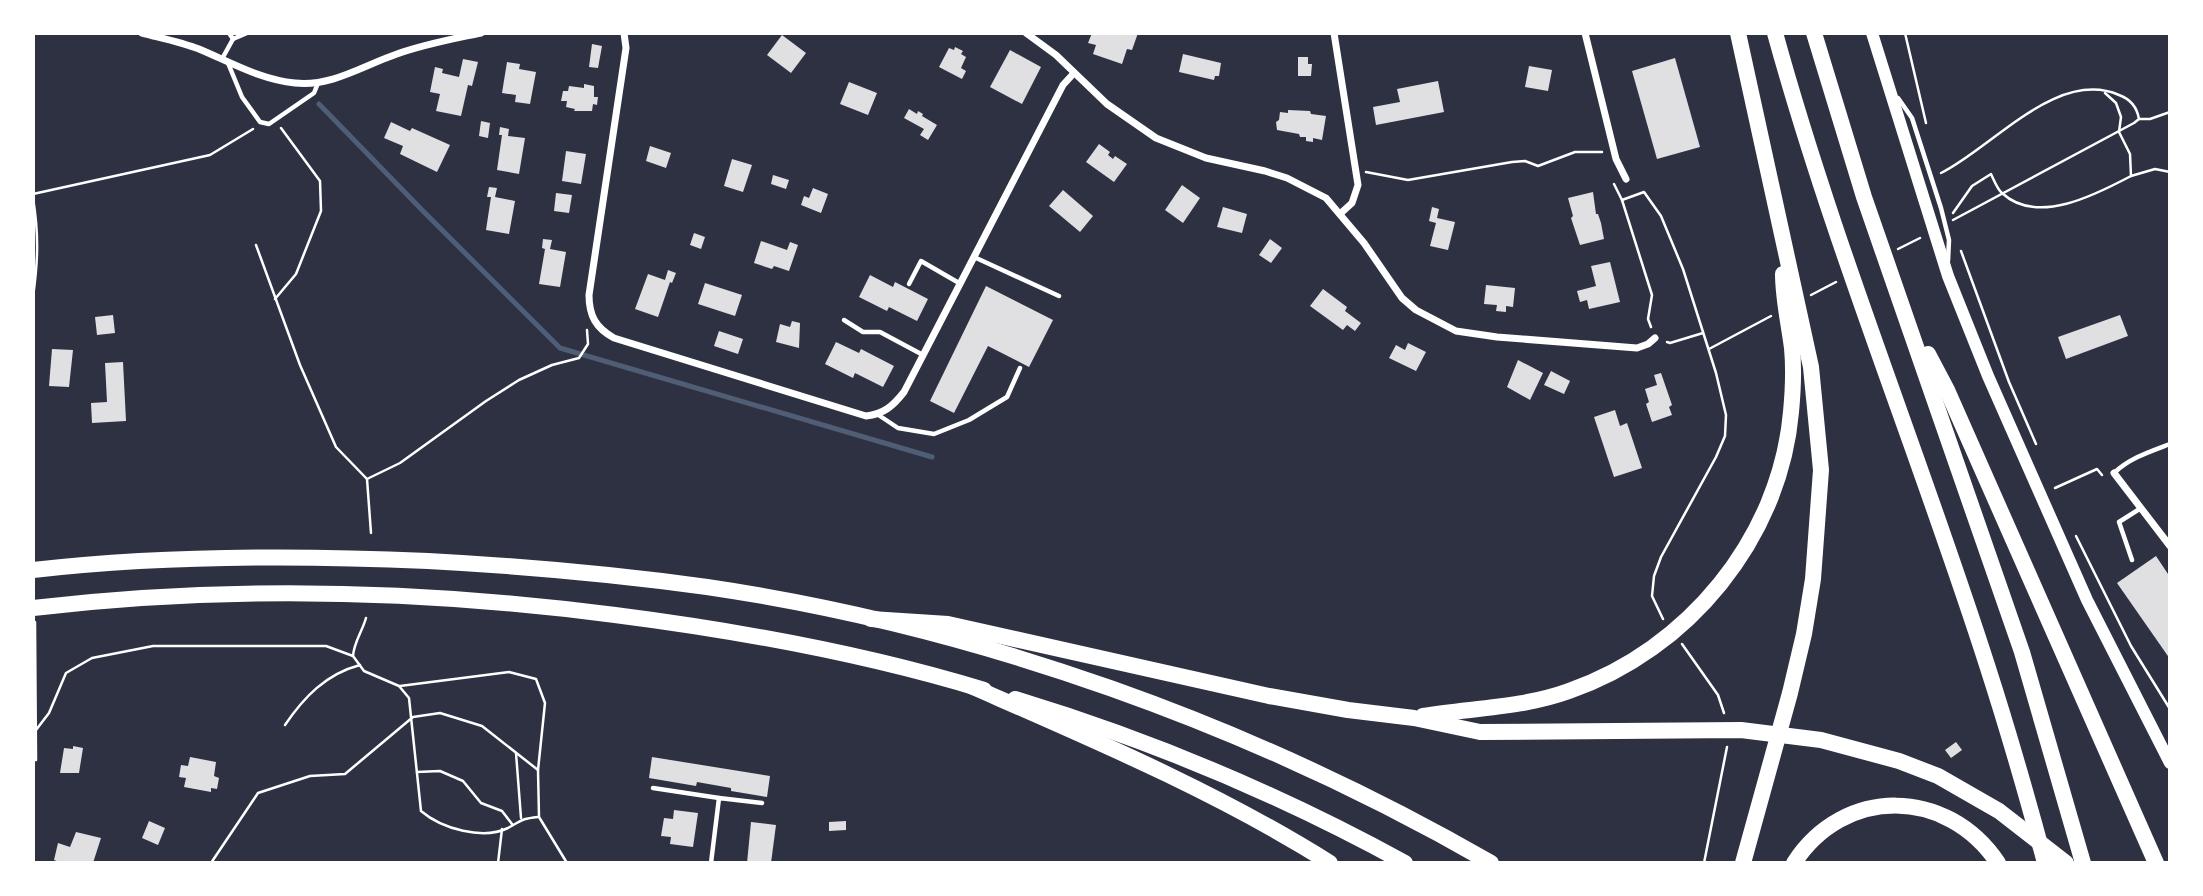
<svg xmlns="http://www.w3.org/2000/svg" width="2203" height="896" font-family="'Roboto Condensed',sans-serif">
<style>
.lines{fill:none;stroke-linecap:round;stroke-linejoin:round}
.stream{stroke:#4f5d75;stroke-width:5}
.building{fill:#e0e0e3}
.path{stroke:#fff;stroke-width:2.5}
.service{stroke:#fff;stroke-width:4.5}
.minor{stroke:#fff;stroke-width:7}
.secondary{stroke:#fff;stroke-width:12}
.trunk{stroke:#fff;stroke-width:16}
.motorway{stroke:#fff;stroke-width:16}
</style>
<rect width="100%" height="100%" fill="#2d3142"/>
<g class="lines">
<polyline class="stream" points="319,104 423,211 560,348 932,457"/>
</g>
<g class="building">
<polygon points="1092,33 1138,33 1132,50 1127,49 1122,64 1093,54 1096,45 1088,43"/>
<polygon points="782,35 806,53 791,73 767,55"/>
<polygon points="592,44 602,46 598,68 589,67"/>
<polygon points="955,47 963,51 961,54 966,57 961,68 966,71 962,79 939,67 949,48 954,50"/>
<polygon points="1010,50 1041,67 1022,104 990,87"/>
<polygon points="1183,54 1221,63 1219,76 1215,76 1214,80 1179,72"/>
<polygon points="1298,57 1308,57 1308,64 1312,64 1311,76 1298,76"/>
<polygon points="1675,58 1700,147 1657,159 1632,71"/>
<polygon points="463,59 478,62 472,86 468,85 461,116 436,111 440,94 430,92 435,67 443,69 442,73 459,77"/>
<polygon points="507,62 520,64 519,69 536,72 530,104 515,102 516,95 502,93"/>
<polygon points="1529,66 1552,70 1548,91 1525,87"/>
<polygon points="1438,81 1444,112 1376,125 1373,107 1400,102 1397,89"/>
<polygon points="849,82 877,93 868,115 840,104"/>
<polygon points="584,84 594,86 594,97 598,97 597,105 593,104 592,111 574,111 575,109 566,107 567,101 561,101 563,91 568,91 569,86 584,88"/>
<polygon points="909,109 917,114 918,111 923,114 922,116 937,125 928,140 920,135 924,129 904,118"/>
<polygon points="1288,110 1310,111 1311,114 1326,116 1322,140 1313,138 1313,142 1306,141 1306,137 1300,137 1299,134 1277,130 1276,122 1279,120 1280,112 1288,113"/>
<polygon points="481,121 490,123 488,138 479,136"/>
<polygon points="391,122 410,131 412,128 450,145 437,172 400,154 403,146 384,138"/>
<polygon points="500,127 509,129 508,136 525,138 519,174 497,170 502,135 499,135"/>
<polygon points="1099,144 1110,152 1108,155 1113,159 1115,156 1127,164 1114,182 1086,162"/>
<polygon points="650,146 671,153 666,168 646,161"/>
<polygon points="566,151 586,154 581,184 562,181"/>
<polygon points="732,159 752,165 743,192 724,186"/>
<polygon points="773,175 789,180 786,189 771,184"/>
<polygon points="1182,185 1200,198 1183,223 1165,210"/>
<polygon points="489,187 497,188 495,197 515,201 509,234 486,230 491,197 487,197"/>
<polygon points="813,188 828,194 821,213 801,205 804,196 809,198"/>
<polygon points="1063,190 1093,216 1080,232 1049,206"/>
<polygon points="1593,192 1596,214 1598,214 1601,223 1604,239 1580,245 1571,218 1573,216 1568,198"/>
<polygon points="556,193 572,195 569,213 554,211"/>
<polygon points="1223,207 1247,214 1242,233 1217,227"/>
<polygon points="1432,207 1439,209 1437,218 1455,222 1448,250 1430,246 1436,223 1429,221"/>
<polygon points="694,233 705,237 701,249 690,245"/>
<polygon points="543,239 552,240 550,249 566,252 560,287 539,284 545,249 542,248"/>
<polygon points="1270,239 1282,248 1271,263 1259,255"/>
<polygon points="761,241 787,250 790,242 798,245 789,271 774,266 772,269 754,263"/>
<polygon points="1610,262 1620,302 1589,309 1587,300 1580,302 1577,291 1596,286 1591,266"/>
<polygon points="668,270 676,273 672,283 670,282 658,317 635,309 648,274 665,280"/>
<polygon points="870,275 893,287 895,282 928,299 917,321 889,307 887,311 859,297"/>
<polygon points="705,283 742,295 735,316 698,304"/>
<polygon points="1486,285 1515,288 1513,307 1506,306 1506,312 1496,311 1497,305 1484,304"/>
<polygon points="986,286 1053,320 1029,367 988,346 954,413 930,401"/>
<polygon points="1323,289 1347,307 1345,311 1361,323 1355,331 1347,325 1343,330 1310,306"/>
<polygon points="113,315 115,333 97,335 95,317"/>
<polygon points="2120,315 2128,336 2066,359 2058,337"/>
<polygon points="792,321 800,323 799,348 776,342 780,324 790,327"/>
<polygon points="719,331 743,339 738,354 714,346"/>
<polygon points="836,342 859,353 861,349 894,366 883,387 855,373 853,378 825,364"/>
<polygon points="1408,343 1426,352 1416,371 1389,358 1396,345 1405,350"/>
<polygon points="52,349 73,350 69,387 49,386"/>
<polygon points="1518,360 1543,373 1530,400 1507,387"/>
<polygon points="123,362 126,421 92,423 91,403 107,402 105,363"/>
<polygon points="1551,371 1570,381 1564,394 1544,385"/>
<polygon points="1661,373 1672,405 1669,407 1672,415 1652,422 1646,404 1649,402 1645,389 1657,385 1654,375"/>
<polygon points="1615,410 1620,426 1627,423 1642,468 1614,477 1594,417"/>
<polygon points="2156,556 2170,577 2170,659 2117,583"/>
<polygon points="1956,742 1962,750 1951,758 1945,750"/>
<polygon points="73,746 83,748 79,773 60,773 64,748 73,749"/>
<polygon points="190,757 216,762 214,776 219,778 217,789 211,788 211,792 184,787 186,778 179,777 181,765 188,766"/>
<polygon points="652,757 770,776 767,797 731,791 731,788 697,782 696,786 649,778"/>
<polygon points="674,810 698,813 693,847 670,844 671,837 661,836 664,818 673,819"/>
<polygon points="149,821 165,828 158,845 142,838"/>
<polygon points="846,821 846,830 829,831 829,822"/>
<polygon points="751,822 776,825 771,863 747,863"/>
<polygon points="76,832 101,838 93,863 62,863 54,860 58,843 70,847"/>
</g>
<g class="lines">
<g class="path">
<polyline points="1905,33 1926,123"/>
<polyline points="2139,119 2150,119 2170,112"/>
<polyline points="1366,172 1408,180 1512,162 1525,161 1538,166 1575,152 1602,152"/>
<path d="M1941,173C1992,148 2057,68 2119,95C2130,99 2137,107 2139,119L2134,123L1953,220"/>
<polyline points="2131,176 2155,169 2170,172"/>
<polyline points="1614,184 1622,200 1652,295 1648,319 1651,327"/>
<polyline points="33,194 210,155 253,129"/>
<path d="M33,198C39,235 38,261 33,297"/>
<polyline points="1622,200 1644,192 1661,216 1683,269 1716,373 1726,415 1725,436 1716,457 1661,557 1654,576 1652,596 1663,619"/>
<path d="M1953,213L1972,186L1991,174C1994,180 1997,189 2002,193C2037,226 2097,194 2131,176L2130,154L2119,132L2121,117L2116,103L2105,93"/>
<polyline points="256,245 300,365 336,447 367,479 371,533"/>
<polyline points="1898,249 1920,238"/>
<polyline points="1961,251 2009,382 2036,444"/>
<polyline points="1811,295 1836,282"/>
<polyline points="275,299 296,274 321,211 320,181 281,128"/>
<polyline points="1667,342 1670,343 1703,333"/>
<polyline points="1709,349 1771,316"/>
<polyline points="367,479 400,463 486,401 519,380 552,365 579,358 588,344 587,330"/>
<polyline points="2055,488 2097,469 2102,475"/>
<polyline points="2076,536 2131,646 2170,709"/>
<path d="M366,618C362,632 354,642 353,656L364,671L399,686L409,698L421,811C442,829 483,840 508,828C523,820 520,819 538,817"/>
<polyline points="1682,644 1718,695 1724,713"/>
<polyline points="400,686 509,672 536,679 545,703 538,770"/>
<path d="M285,725C304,697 326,674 360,665"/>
<polyline points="36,730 49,713 66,673 92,658 153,646 326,646 353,656"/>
<polyline points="516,753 521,818"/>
<polyline points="33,760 36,760 35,622"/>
<polyline points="417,772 440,771 463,781 481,803 502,811 512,824"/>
<polyline points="211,863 258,793 310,776 345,774 413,717 440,713 482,726 538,770 539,817 567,863"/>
<polyline points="498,863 502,829"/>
<polyline points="1704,863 1727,747"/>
</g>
<g class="service">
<polyline points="229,33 233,39"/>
<polyline points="222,59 233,39 247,33"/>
<polyline points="228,63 242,97 260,122 269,124 314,93 318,83"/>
<polyline points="1898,98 1912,118 1941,208 1949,240 1948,261"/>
<polyline points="974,257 1059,296"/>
<polyline points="909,284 921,261 959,283"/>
<polyline points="844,320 863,332 880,332 923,355"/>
<polyline points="877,414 898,428 934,434 969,420 1007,397 1020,368"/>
<path d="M2114,473C2130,458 2149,452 2170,444"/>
<polyline points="2132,560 2119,522 2141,508"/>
<polyline points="653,788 719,798"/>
<polyline points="711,863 719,798 762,803"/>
</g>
<g class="minor">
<path d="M142,33C161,38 181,42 199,49C230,62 261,80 295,83C332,87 364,65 397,54C425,44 453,39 481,33"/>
<path d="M624,33L626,48L589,295C589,316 596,328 614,338L866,416C884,414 893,406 904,392L1063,85L1074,73"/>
<polyline points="1026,33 1056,55 1107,104 1156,138 1206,158 1265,171 1287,178 1326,198 1364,243 1402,298 1416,310 1456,331 1497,337 1637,348 1648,344 1655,338"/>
<polyline points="1334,33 1358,185 1352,203 1341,213"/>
<polyline points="1585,33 1616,159 1626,179"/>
<polyline points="2114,473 2170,546"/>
</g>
<polyline class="secondary" points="1872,33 1948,276 1988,376 2087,600 2170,763"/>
<g class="trunk">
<path d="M33,570C164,555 296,555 428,561C521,566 614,574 707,587C979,627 1253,726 1491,863"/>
<path d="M33,608C227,585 422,590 615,615C740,631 863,653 984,690"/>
<path d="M1015,699C1150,740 1281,795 1405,863"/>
</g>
<g class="motorway">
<polyline points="1738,33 1811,367 1821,470 1813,579 1804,634 1790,693 1743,863"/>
<path d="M1775,33C1834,247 1919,453 1987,665C2008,730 2027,796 2045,863"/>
<polyline points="1814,33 1864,197 2022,652 2083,863"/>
<polyline points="1928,354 1947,390 2156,863"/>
<polyline points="871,619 948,624 1269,696 1348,710 1414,718 1480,732 1741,730 1821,740 1899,761 1938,776 1999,811 2066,863"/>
<path d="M973,687C1094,740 1217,792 1330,863"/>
<path d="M1423,716C1472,708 1522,708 1569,691C1688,650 1780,538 1791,412C1793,391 1794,369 1792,348C1789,324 1783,299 1783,274"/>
<path d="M1794,863C1844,786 1947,787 1998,863"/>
</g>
</g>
<rect width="2203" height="896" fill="none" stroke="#ffffff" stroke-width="70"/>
</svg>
